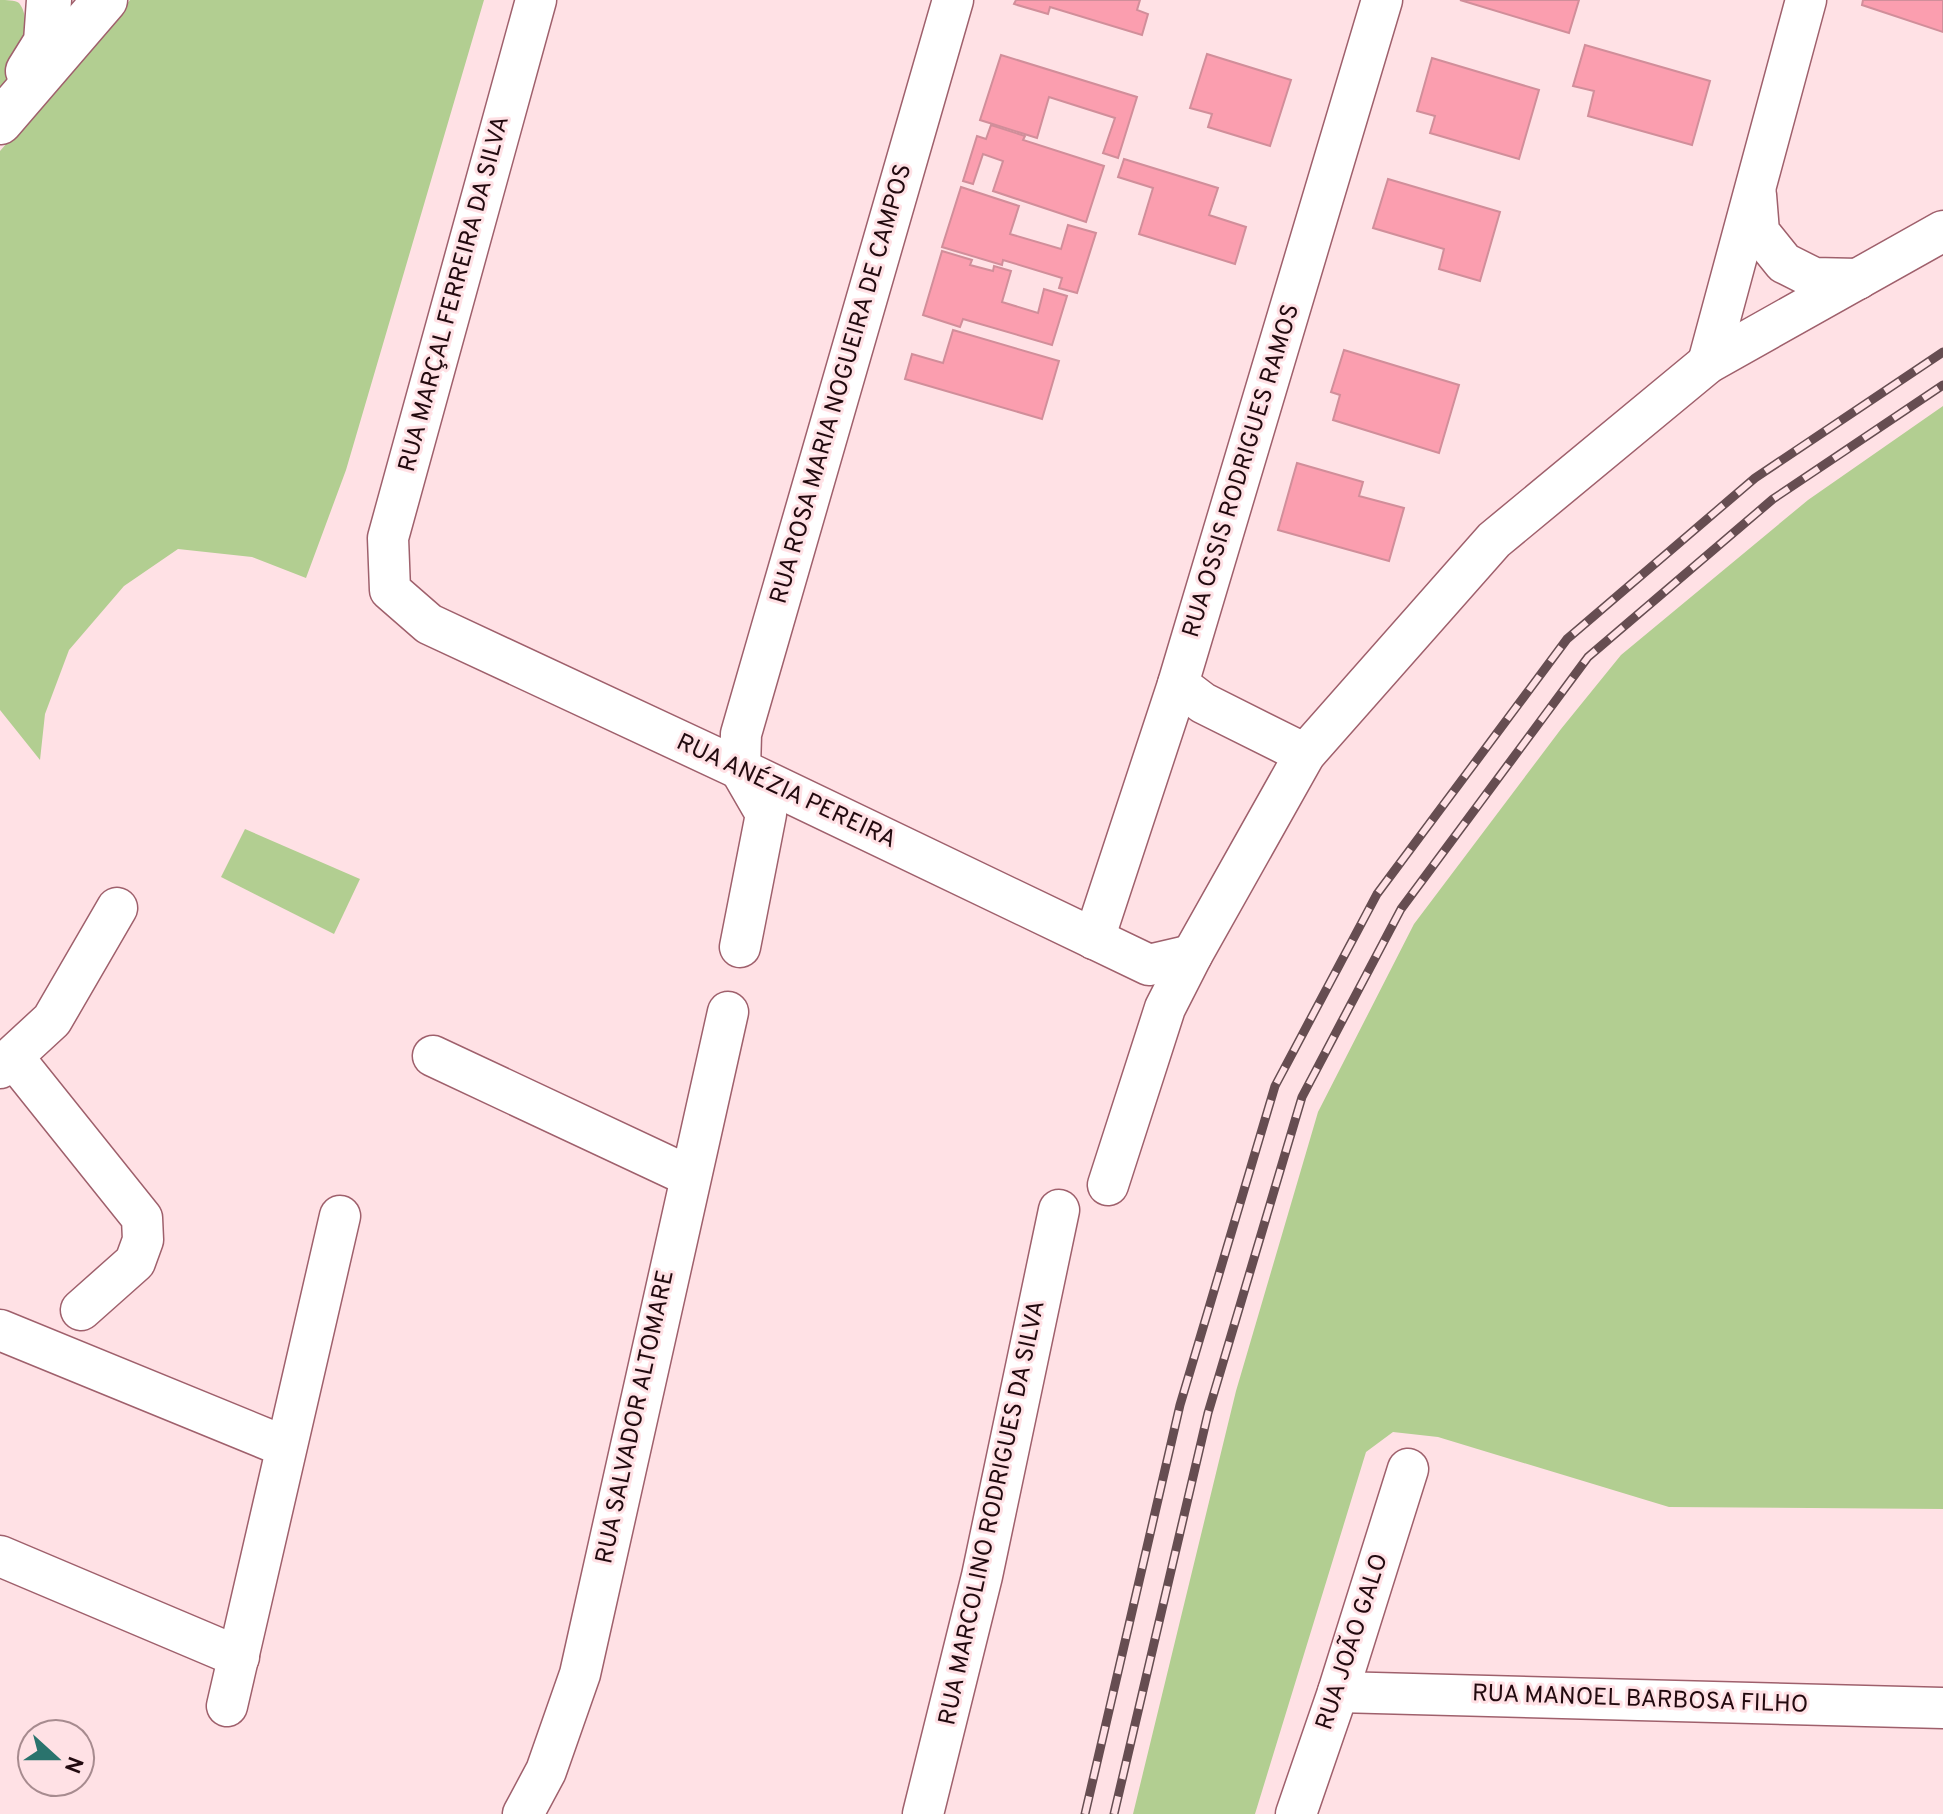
<svg xmlns="http://www.w3.org/2000/svg" width="1943" height="1814" font-family="Overpass,sans-serif">
<style>
.green{fill:#b2ce91}
.building{fill:#fb9eaf;stroke:#d18e9a;stroke-width:2}
.lines{fill:none;stroke-linecap:round;stroke-linejoin:round}
.minor-casing{stroke:#9f606c;stroke-width:43}
.major-casing{stroke:#9f606c;stroke-width:47}
.minor{stroke:#fff;stroke-width:40}
.major{stroke:#fff;stroke-width:44}
.rail-casing{stroke:#664d51;stroke-width:9}
.rail{stroke:#ffe1e5;stroke-width:6;stroke-dasharray:18;stroke-linecap:butt}
.labels{text-anchor:middle;dominant-baseline:central;stroke-width:6;stroke-linejoin:round;paint-order:stroke}
.street-label{font-size:24px;fill:#220a0f;stroke:#ffe1e5}
</style>
<rect width="100%" height="100%" fill="#ffe1e5"/>
<g class="green">
<path d="M0,0C6,0 15,0 19,3C37,25 11,74 0,95Z"/>
<polygon points="130,0 484,0 346,470 306,578 252,557 178,549 124,586 69,650 45,714 40,760 0,710 0,151"/>
<polygon points="1943,406 1943,1509 1669,1507 1438,1437 1393,1432 1366,1452 1255,1814 1133,1814 1236,1391 1318,1112 1414,924 1561,729 1621,655 1808,500"/>
<polygon points="245,829 360,879 334,934 221,877"/>
</g>
<g class="building">
<polygon points="1016,0 1140,0 1137,10 1148,14 1142,35 1050,7 1048,14 1014,4"/>
<polygon points="1460,0 1579,0 1569,33"/>
<polygon points="1863,0 1943,0 1943,32 1862,5"/>
<polygon points="1585,45 1710,81 1692,145 1588,116 1594,91 1573,86"/>
<polygon points="1207,54 1291,80 1270,146 1208,127 1212,114 1190,108"/>
<polygon points="1001,55 1137,97 1118,158 1103,153 1115,118 1049,97 1037,138 980,120"/>
<polygon points="1432,58 1539,90 1519,159 1430,133 1435,116 1417,111"/>
<polygon points="991,125 1025,136 1023,140 1104,166 1086,222 993,191 1003,161 983,154 973,184 963,181 977,136 986,139"/>
<polygon points="1124,159 1218,188 1209,215 1246,227 1235,264 1139,234 1153,188 1118,177"/>
<polygon points="1388,179 1500,212 1480,281 1439,269 1444,249 1373,228"/>
<polygon points="961,187 1019,206 1010,234 1061,249 1068,225 1096,233 1077,293 1059,288 1062,278 1003,260 1002,265 942,247"/>
<polygon points="942,251 972,260 970,265 993,271 994,266 1011,271 1002,302 1038,313 1044,289 1067,296 1052,345 963,319 960,327 923,315"/>
<polygon points="953,330 1059,361 1042,419 905,379 912,354 943,363"/>
<polygon points="1344,350 1459,385 1439,453 1333,420 1340,395 1331,392"/>
<polygon points="1297,463 1363,482 1359,496 1404,508 1389,561 1278,530"/>
</g>
<g class="lines">
<g class="minor-casing">
<g id="minor">
<polyline points="536,0 388,538 390,590 429,624 740,769 1149,965 1192,955"/>
<polyline points="1756,195 1759,232 1784,263 1814,278 1858,279"/>
<polyline points="1708,363 1806,0"/>
<polyline points="1178,684 1203,703 1305,754"/>
<polyline points="1094,939 1178,684 1382,0"/>
<polyline points="740,947 766,814 740,769 741,734 953,0"/>
<polyline points="433,1056 689,1176"/>
<polyline points="13,1057 142,1218 143,1240 135,1262 81,1310"/>
<polyline points="0,1068 52,1020 117,908"/>
<polyline points="1108,1185 1165,1008 1192,955 1305,754 1494,540 1708,363 1943,231"/>
<polyline points="0,1330 286,1447"/>
<polyline points="0,1556 239,1657"/>
<polyline points="1338,1692 1943,1708"/>
<polyline points="227,1706 340,1216"/>
<polyline points="523,1814 546,1771 580,1674 728,1012"/>
<polyline points="923,1814 982,1576 1059,1210"/>
<polyline points="1296,1814 1338,1692 1408,1469"/>
</g>
</g>
<g class="major-casing">
<g id="major">
<polyline points="28,71 46,42 49,0"/>
<polyline points="0,122 105,0"/>
</g>
</g>
<use href="#minor" class="minor"/>
<use href="#major" class="major"/>
<g class="rail-casing">
<g id="rail">
<polyline points="1085,1814 1180,1405 1275,1086 1377,894 1567,639 1755,478 1943,352"/>
<polyline points="1114,1814 1208,1413 1302,1097 1401,909 1588,657 1773,499 1943,385"/>
</g>
</g>
<use href="#rail" class="rail"/>
</g>
<g class="labels">
<g class="street-label">
<text transform="translate(455 294) rotate(-75)">RUA MARÇAL FERREIRA DA SILVA</text>
<text transform="translate(842 384) rotate(-74)">RUA ROSA MARIA NOGUEIRA DE CAMPOS</text>
<text transform="translate(1242 471) rotate(-73)">RUA OSSIS RODRIGUES RAMOS</text>
<text transform="translate(786 792) rotate(25)">RUA ANÉZIA PEREIRA</text>
<text transform="translate(636 1417) rotate(-78)">RUA SALVADOR ALTOMARE</text>
<text transform="translate(993 1513) rotate(-78)">RUA MARCOLINO RODRIGUES DA SILVA</text>
<text transform="translate(1353 1642) rotate(-72)">RUA JOÃO GALO</text>
<text transform="translate(1640 1700) rotate(2)">RUA MANOEL BARBOSA FILHO</text>
</g>
</g>
<g transform="translate(56 1758) rotate(111)"><circle r="38" fill="#ffe1e5" stroke="#a78b8f" stroke-width="2"/>
<path d="M0-6L14 30L0 20L-14 30Z" fill="#2a736d"/>
<text y="-12" font-size="22" font-weight="bold" text-anchor="middle" fill="#220a0f">N</text>
</g>
</svg>
